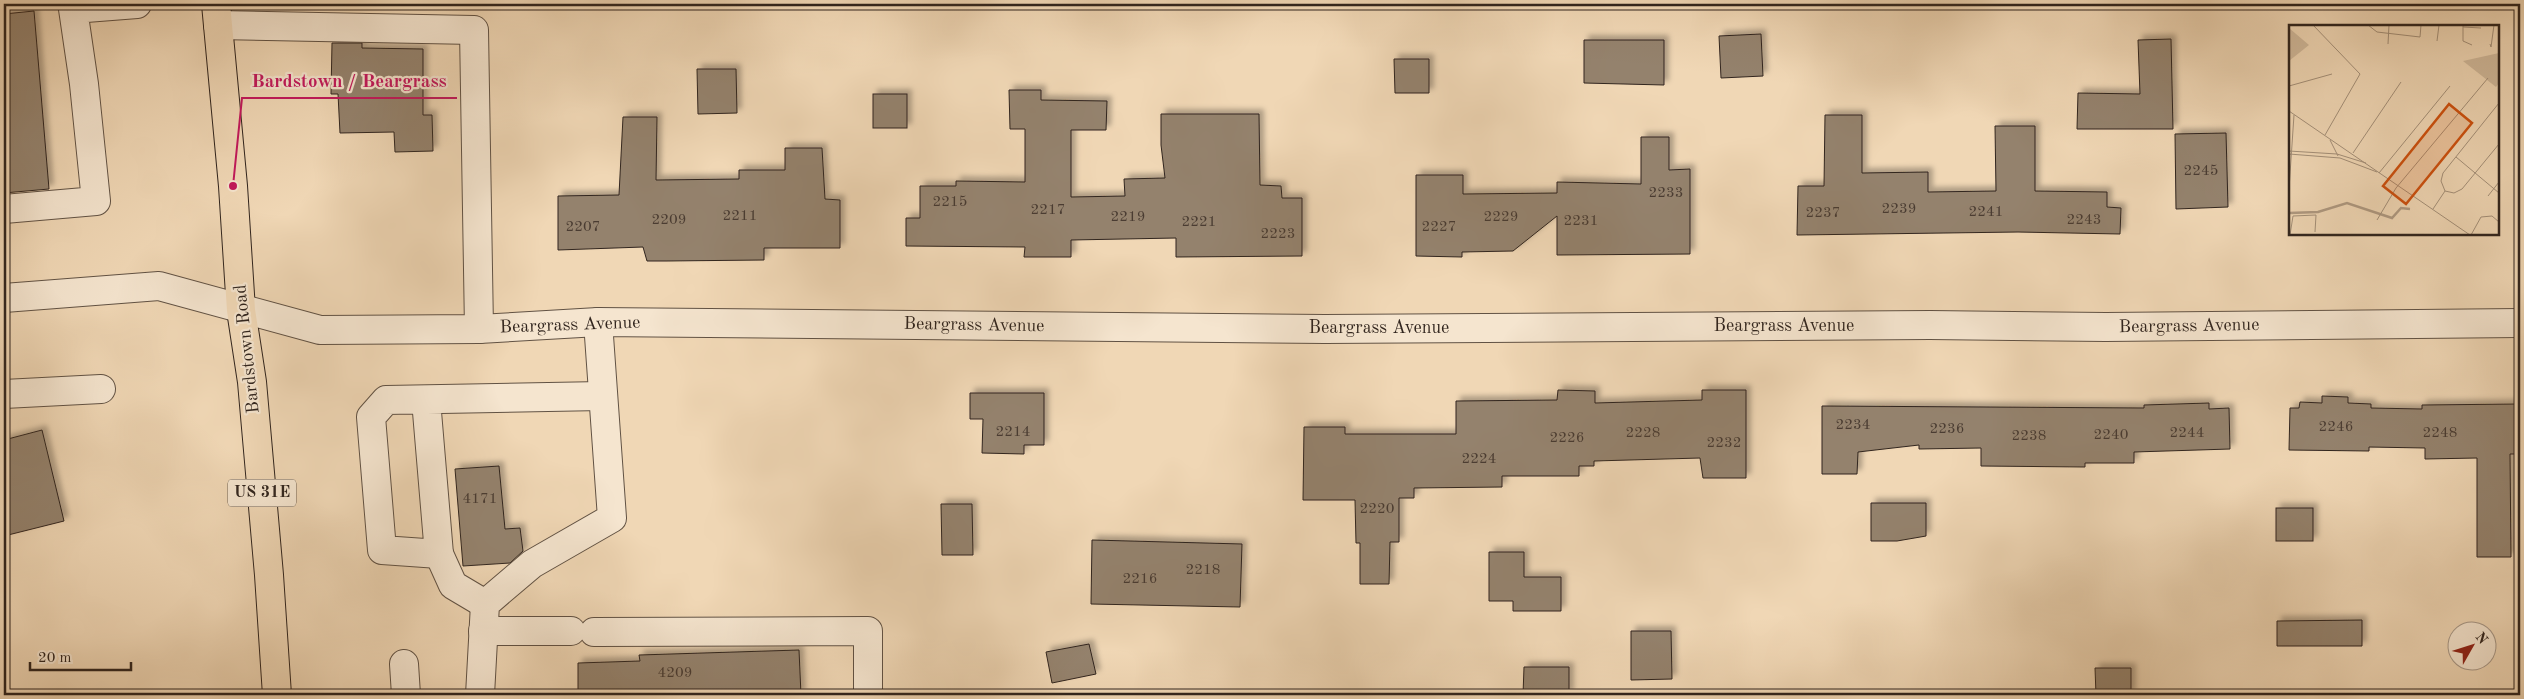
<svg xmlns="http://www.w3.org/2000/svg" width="2524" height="699" font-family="'Old Standard TT',serif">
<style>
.building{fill:#94826d;stroke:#31251e;filter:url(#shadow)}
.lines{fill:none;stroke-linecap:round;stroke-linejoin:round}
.minor-casing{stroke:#615244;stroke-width:30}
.major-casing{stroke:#31251e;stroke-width:30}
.minor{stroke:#f5e5cf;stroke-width:28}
.major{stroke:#f0d7b5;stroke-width:28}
.labels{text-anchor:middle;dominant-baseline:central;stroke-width:4.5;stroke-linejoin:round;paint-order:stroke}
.number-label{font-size:15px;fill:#4a3c32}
.shield{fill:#f5e5cf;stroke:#6c5f53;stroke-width:1}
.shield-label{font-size:16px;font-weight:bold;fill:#31251e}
.street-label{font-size:18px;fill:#31251e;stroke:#f5e5cf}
.inset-river{fill:none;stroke:#af9a82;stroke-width:2.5}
.inset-road{fill:none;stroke:#a49079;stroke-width:1}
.view{fill:#cd510f;fill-opacity:0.15;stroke:#cd510f;stroke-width:2.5}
.inset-edge{fill:none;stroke:#31251e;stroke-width:2.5}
.leader{fill:none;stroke:#c2185b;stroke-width:2}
.callout-dot{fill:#c2185b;stroke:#f5e5cf;stroke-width:2}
.callout-label{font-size:19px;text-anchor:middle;font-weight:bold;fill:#c2185b;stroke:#f5e5cf;stroke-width:4.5;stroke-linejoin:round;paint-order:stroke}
</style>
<defs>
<filter id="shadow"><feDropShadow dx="4.5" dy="-4.5" stdDeviation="2.5" flood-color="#0004"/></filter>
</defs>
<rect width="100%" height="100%" fill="#f0d7b5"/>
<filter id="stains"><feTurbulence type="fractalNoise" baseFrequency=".004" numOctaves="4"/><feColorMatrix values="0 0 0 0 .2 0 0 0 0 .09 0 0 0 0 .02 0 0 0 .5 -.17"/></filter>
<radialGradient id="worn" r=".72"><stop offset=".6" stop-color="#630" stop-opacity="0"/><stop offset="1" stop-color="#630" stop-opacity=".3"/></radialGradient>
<g class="building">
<polygon points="34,11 49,189 4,193 4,14"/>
<polygon points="1761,34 1763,76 1721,78 1719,36"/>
<polygon points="2171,39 2173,129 2077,129 2078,93 2140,94 2138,40"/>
<polygon points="1584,40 1664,40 1664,85 1584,83"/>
<polygon points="332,43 362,43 362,48 423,49 423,115 432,115 433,151 395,152 394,132 340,133 338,94 331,94"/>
<polygon points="1394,59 1429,59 1429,93 1395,93"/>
<polygon points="697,69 736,69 737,113 698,114"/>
<polygon points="1009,90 1041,90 1041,100 1107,101 1106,130 1071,130 1071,197 1125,196 1124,179 1165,178 1161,145 1161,114 1259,114 1260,185 1281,186 1282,198 1302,198 1302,256 1176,257 1176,238 1071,240 1071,257 1024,257 1025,247 906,246 906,218 920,218 920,186 956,186 956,181 1025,182 1025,129 1010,129"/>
<rect x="873" y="94" width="34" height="34"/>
<polygon points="1825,115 1862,115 1862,173 1928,172 1928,192 1996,191 1995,126 2035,126 2035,191 2107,192 2107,207 2121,208 2120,234 2018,232 1797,235 1798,186 1824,186"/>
<polygon points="623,117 657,117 656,180 739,179 739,170 785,170 785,148 822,148 825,199 840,200 840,248 764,248 764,260 666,261 647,261 643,247 558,250 558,196 619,195"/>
<polygon points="2226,133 2228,207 2176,209 2175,134"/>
<polygon points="1641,137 1669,137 1669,170 1690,169 1690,254 1557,255 1557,216 1513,251 1462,252 1462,257 1416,256 1416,175 1463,175 1463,194 1557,193 1557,182 1641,184"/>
<polygon points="1558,390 1595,391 1595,403 1702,400 1702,390 1746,390 1746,478 1703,478 1700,458 1594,461 1594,466 1579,466 1579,476 1502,476 1502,487 1414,488 1414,498 1399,498 1399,542 1390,542 1389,584 1360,584 1360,543 1356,543 1355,500 1303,500 1304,427 1345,427 1345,434 1456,434 1456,401 1557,400"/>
<polygon points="970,393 1044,393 1044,445 1024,445 1024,454 982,453 983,419 970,419"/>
<polygon points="2322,396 2348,397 2348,403 2371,404 2371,408 2422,409 2422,405 2520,404 2520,454 2510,454 2511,557 2477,557 2477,458 2425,459 2425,448 2369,447 2369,451 2289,450 2290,408 2299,408 2300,402 2322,403"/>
<polygon points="2209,403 2209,409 2229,408 2230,449 2134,452 2134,463 2085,463 2085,467 1981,466 1981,448 1919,449 1919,445 1858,452 1857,474 1822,474 1822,406 2144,408 2144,405"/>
<polygon points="42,430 64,521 4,536 4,440"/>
<polygon points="499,466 505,529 520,528 523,551 510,563 463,566 455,469"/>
<polygon points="1871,503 1926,503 1926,536 1897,541 1871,541"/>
<polygon points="941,504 972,504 973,555 942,555"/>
<rect x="2276" y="508" width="37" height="33"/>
<polygon points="1092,540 1242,544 1240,607 1091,604"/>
<polygon points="1489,552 1524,552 1524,577 1561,577 1561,611 1513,611 1513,601 1489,601"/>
<polygon points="2362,620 2362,646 2277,646 2277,621"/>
<polygon points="1631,631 1671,631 1672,679 1631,680"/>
<polygon points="1089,644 1096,674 1052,683 1046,652"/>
<polygon points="799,650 801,695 578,695 578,663 640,661 639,655"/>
<polygon points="1524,667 1569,667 1569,695 1523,695"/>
<polygon points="2095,668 2131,668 2131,695 2096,695"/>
</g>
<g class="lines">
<g class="minor-casing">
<g id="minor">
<polyline points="218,25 474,30 479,329"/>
<polyline points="4,209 96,201 84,84 73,9 137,4"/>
<polyline points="4,298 159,286 320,330 479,329 598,322 1325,329 1930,325 2106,327 2520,323"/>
<polyline points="4,394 101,389"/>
<polyline points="426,400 439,554 382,550 371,417 386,400 602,396"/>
<polyline points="439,554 453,585 485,604"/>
<polyline points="483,631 571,631"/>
<polyline points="594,632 868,631 868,695"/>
<polyline points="404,664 406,695"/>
<polyline points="480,695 485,604 532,564 612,518 598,322"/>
</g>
</g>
<g class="major-casing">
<polyline id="major" points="216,4 233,186 241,310 252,382 269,575 277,695"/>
</g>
<use href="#minor" class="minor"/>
<use href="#major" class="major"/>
</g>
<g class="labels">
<g class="number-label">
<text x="2201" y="171">2245</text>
<text x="1666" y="193">2233</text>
<text x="950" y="202">2215</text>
<text x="1899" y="209">2239</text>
<text x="1048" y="210">2217</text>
<text x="1986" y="212">2241</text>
<text x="1823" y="213">2237</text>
<text x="740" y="216">2211</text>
<text x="1128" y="217">2219</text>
<text x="1501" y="217">2229</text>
<text x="669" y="220">2209</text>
<text x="2084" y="220">2243</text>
<text x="1581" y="221">2231</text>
<text x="1199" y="222">2221</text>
<text x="583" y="227">2207</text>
<text x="1439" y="227">2227</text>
<text x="1278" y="234">2223</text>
<text x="1853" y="425">2234</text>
<text x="2336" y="427">2246</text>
<text x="1947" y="429">2236</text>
<text x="1013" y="432">2214</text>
<text x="1643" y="433">2228</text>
<text x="2187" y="433">2244</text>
<text x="2440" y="433">2248</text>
<text x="2111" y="435">2240</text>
<text x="2029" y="436">2238</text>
<text x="1567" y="438">2226</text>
<text x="1724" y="443">2232</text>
<text x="1479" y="459">2224</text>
<text x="480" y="499">4171</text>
<text x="1377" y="509">2220</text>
<text x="1203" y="570">2218</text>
<text x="1140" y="579">2216</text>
<text x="675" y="673">4209</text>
</g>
<rect class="shield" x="228" y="479.5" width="68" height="27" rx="4"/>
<g class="shield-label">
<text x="262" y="493">US 31E</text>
</g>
<g class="street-label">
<text transform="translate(570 325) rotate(-2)">Beargrass Avenue</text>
<text transform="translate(974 325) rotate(1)">Beargrass Avenue</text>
<text x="1784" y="326">Beargrass Avenue</text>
<text transform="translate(2189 326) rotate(-1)">Beargrass Avenue</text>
<text x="1379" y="328">Beargrass Avenue</text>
<text transform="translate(247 349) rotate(-96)">Bardstown Road</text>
</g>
</g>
<g transform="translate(2289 25)">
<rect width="210" height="210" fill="#f0d7b5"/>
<path d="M0,3L20,20L0,36ZM210,28V58L207,62L174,36Z" fill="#d0b99b"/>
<path class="inset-river" d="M0,188L29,187L58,178L103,193L112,183L121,184"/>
<path class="inset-road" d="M24,0L71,49L36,110M79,0L88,7L131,12L132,0M174,0V16L183,20M174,2L192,3M148,16L150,0M99,19L100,0M201,19L202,22L205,0M0,61L43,49M0,86L181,210M41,115L49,131M0,126L48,129L77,138M64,128L112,57M0,129L51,133L88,147M167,132L210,168M90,148L161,61M0,164L5,90M156,166L152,156L154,148L210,78M156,166L165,168L173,164L210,119M199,171L210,157M144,184L156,166M88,195L107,163L199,53M1,210L4,191L27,190L26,207M182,210L192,192L203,191L210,197"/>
<path class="view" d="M160,79L183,98L117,179L94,161Z"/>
<rect width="210" height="210" class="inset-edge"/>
</g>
<path class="leader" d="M233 186L242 98H457"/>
<circle class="callout-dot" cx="233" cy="186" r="5"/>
<g class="callout-label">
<text x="349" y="87">Bardstown / Beargrass</text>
</g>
<rect width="2524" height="699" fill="none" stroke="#f0d7b5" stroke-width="20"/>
<rect x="5" y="5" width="2514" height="689" fill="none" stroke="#31251e" stroke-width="2.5"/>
<rect x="10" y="10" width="2504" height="679" fill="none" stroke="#31251e"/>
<g transform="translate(2472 646) rotate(51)"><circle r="24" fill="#f5e5cf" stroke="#a79888"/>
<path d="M0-4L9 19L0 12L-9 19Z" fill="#8f2418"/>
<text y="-8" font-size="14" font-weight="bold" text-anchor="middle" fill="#31251e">N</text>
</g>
<path d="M30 662v8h101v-8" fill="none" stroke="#31251e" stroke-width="2.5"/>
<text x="38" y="662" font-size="15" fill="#31251e" stroke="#f5e5cf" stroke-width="4" paint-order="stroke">20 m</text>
<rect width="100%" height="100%" filter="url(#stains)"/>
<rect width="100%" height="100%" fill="url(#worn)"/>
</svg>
